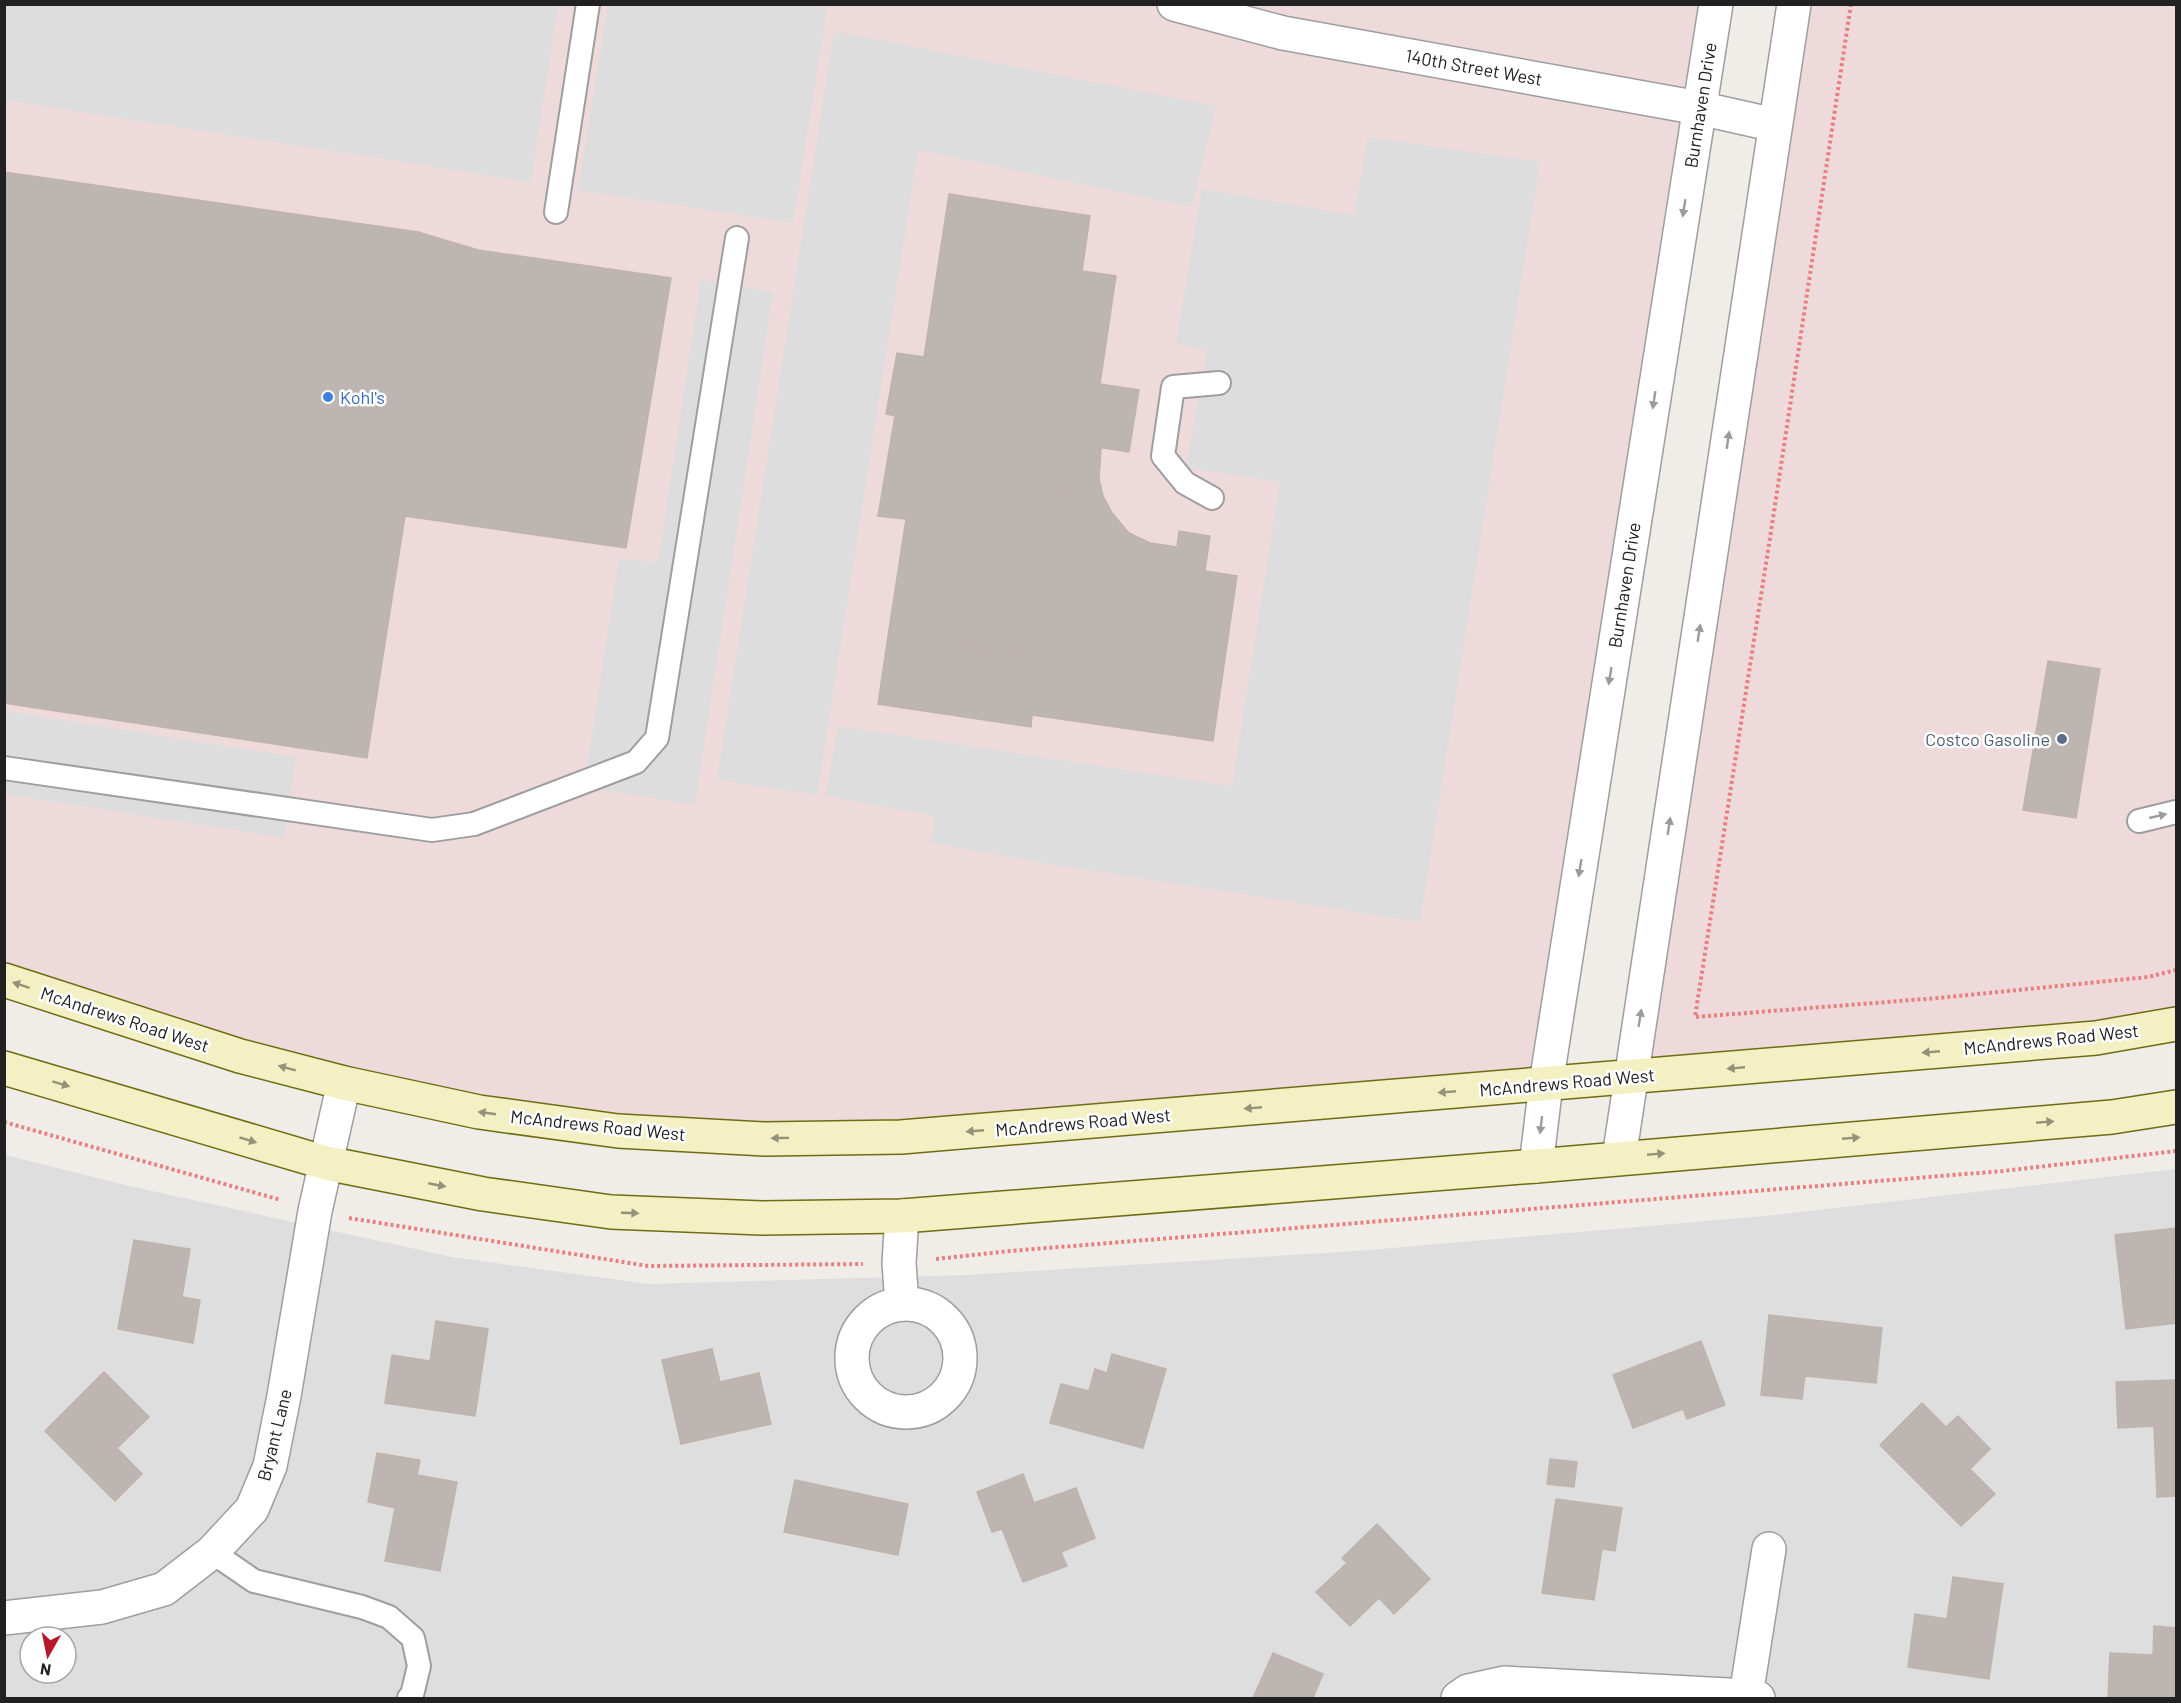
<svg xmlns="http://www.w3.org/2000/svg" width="2181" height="1703" font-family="Barlow,sans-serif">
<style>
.residential{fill:#dedede;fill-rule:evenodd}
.commercial{fill:#eedadb}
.parking{fill:#ddd}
.building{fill:#bdb5b1;stroke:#c0b3ac;stroke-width:1.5}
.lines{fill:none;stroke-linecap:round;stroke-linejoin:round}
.service-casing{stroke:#9e9e9e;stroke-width:26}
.minor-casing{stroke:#9e9e9e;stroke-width:36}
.tertiary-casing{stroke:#9e9e9e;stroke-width:36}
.secondary-casing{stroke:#6d6d12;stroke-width:36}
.path{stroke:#ea7f80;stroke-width:4;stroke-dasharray:3 3;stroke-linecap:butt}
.service{stroke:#fff;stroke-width:22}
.minor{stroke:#fff;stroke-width:33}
.tertiary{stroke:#fff;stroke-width:33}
.secondary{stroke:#f3f0c3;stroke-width:33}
.oneway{fill:#9b9b9b}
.oneway2{fill:#94937a}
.shop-dot{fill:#3f7fe0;stroke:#fff;stroke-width:2}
.service-dot{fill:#5c6f8a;stroke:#fff;stroke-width:2}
.labels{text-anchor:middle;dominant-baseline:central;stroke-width:5;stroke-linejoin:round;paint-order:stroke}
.street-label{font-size:18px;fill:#212121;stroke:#fff}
.shop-label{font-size:18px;fill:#366cbe;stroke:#fff;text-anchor:start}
.service-label{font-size:18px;fill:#4e5e75;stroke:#fff;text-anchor:end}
</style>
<rect width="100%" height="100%" fill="#f0ece8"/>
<path class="residential" d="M5,1155L125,1185L452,1257L648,1284L966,1275L1357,1251L1765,1216L2176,1169V1698H5ZM30,1637H66V1673H30Z"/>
<g class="commercial">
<polygon points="5,5 1716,5 1546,1084 901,1137 479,1112 5,980"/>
<polygon points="1794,5 2176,5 2176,1024 1631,1076"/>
</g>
<g class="parking">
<polygon points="4,5 558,5 531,182 5,100"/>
<polygon points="812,5 827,9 793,223 578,190 608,5"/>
<polygon points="834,31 1216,106 1192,207 918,150 817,795 717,780"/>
<polygon points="1368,137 1540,162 1420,922 1050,864 931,843 935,816 826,796 838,726 1232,786 1280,482 1186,468 1207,351 1176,343 1202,189 1354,215"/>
<polygon points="701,280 773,292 695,805 584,787 619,558 658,563"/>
<polygon points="4,711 296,757 284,838 5,794"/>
</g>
<g class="building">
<polygon points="4,172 418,232 478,250 671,278 626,548 405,516 367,758 4,703"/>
<polygon points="949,194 1090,216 1082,271 1116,276 1100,384 1139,390 1129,452 1090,446 1084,499 1045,493 1021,656 888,636 906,519 878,516 895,416 886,414 897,353 924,357"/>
<polygon points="1090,446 1101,448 1099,479 1103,496 1112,513 1129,533 1150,543 1177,547 1179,531 1210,536 1205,571 1237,576 1213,741 1032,715 1031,727 878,704 888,636 1021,656 1045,493 1084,499"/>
<polygon points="2048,661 2100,669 2076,818 2023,810"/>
<polygon points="2176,1228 2176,1271 2174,1271 2176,1323 2126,1329 2115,1235"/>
<polygon points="134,1240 190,1249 182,1297 200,1300 193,1343 118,1329"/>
<polygon points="1769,1315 1882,1328 1876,1383 1805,1376 1802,1399 1761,1395"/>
<polygon points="436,1321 488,1329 475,1416 385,1403 392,1355 430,1361"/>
<polygon points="1701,1341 1725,1405 1687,1419 1683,1409 1633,1428 1613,1375"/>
<polygon points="712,1349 720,1382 759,1373 771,1424 681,1444 662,1360"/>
<polygon points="1112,1354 1166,1369 1143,1448 1050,1423 1061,1384 1089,1391 1095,1369 1107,1373"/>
<polygon points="104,1372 149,1417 117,1448 142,1474 115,1501 45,1431"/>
<polygon points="2176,1380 2176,1496 2157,1497 2154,1426 2118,1428 2116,1382"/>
<polygon points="1922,1403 1946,1427 1958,1416 1990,1449 1970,1469 1995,1494 1961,1526 1880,1445"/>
<polygon points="377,1453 420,1460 417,1475 457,1482 440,1571 385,1561 395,1508 368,1502"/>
<polygon points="1550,1459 1577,1462 1574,1487 1547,1484"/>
<polygon points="1023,1474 1034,1503 1076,1488 1095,1538 1061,1552 1067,1566 1023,1582 1002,1529 992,1532 977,1492"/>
<polygon points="795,1480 908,1504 898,1555 784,1532"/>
<polygon points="1556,1499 1622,1508 1615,1551 1602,1549 1594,1600 1542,1593"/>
<polygon points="1377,1524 1430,1579 1394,1614 1379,1598 1350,1626 1316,1592 1347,1563 1342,1558"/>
<polygon points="1953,1577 2003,1584 1989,1679 1908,1667 1915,1614 1947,1619"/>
<polygon points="2154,1626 2176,1628 2176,1698 2108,1698 2110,1653 2153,1655"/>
<polygon points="1273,1653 1323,1674 1313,1698 1253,1698"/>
</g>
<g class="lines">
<g class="service-casing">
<g id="service">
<polyline points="556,212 588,4"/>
<polyline points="1212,498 1185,483 1163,456 1173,387 1219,383"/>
<polyline points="4,768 432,830 474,824 636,762 657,738 737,238"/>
<polyline points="2139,821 2176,812"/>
<polyline points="212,1552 254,1581 362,1607 389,1617 413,1638 419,1666 412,1695 409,1698"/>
</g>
</g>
<g class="minor-casing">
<g id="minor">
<circle cx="906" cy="1358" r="54"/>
<polyline points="902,1304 899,1263 902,1216"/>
<polyline points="4,1618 102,1607 164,1589 212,1552 252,1509 270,1466 284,1396 315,1211 344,1083"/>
<polyline points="1746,1696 1769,1549"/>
<polyline points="1458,1698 1468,1691 1504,1683 1746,1696 1758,1698"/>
</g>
</g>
<g class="tertiary-casing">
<g id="tertiary">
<polyline points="1174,4 1283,33 1699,108 1775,125"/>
<polyline points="1619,1158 1794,4"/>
<polyline points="1536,1166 1546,1084 1716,4"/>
</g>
</g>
<g class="secondary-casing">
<g id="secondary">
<polyline points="4,980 240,1056 344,1083 479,1112 618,1131 765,1139 901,1137 2096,1038 2176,1024"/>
<polyline points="4,1068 326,1163 483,1194 611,1212 762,1218 902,1216 1536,1166 2112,1117 2176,1107"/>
</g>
</g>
<g class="path">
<polyline points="1851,4 1770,538 1695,1017 1938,998 2148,977 2176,970"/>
<polyline points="4,1122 281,1200"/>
<polyline points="349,1218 648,1266 863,1264"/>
<polyline points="936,1259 1010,1251 2003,1171 2176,1151"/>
</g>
<use href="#service" class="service"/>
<use href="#minor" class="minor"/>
<use href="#tertiary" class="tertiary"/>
<use href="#secondary" class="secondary"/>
</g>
<defs><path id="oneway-solid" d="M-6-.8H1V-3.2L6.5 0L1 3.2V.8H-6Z" transform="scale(1.5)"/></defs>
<g class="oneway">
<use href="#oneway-solid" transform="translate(1684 208) rotate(99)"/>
<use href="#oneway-solid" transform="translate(1654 400) rotate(99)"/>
<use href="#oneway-solid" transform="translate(1728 440) rotate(-82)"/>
<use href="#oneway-solid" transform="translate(1699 633) rotate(-81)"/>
<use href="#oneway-solid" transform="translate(1610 676) rotate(99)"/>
<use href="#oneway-solid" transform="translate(2158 816) rotate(-13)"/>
<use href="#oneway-solid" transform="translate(1669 826) rotate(-81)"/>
<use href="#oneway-solid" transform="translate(1580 868) rotate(99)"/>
<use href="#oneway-solid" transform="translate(1640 1018) rotate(-81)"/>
<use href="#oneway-solid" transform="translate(1541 1125) rotate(97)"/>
</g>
<g class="oneway2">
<use href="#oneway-solid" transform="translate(21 985) rotate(-162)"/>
<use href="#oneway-solid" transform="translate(1931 1052) rotate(175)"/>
<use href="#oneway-solid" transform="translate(287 1068) rotate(-165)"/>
<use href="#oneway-solid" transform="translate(1736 1068) rotate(175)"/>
<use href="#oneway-solid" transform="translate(61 1084) rotate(17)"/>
<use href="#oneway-solid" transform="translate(1447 1092) rotate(175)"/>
<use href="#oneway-solid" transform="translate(1253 1108) rotate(175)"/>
<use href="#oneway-solid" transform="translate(487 1113) rotate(-172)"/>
<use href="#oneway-solid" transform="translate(2045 1122) rotate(-5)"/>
<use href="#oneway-solid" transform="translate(975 1131) rotate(175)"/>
<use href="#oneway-solid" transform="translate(780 1138) rotate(179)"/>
<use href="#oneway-solid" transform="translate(1851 1138) rotate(-5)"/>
<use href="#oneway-solid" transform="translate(248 1140) rotate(17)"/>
<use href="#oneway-solid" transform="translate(1656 1154) rotate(-5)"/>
<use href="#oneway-solid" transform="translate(437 1185) rotate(11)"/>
<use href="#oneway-solid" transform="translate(630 1213) rotate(2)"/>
</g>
<circle class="shop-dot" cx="328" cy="397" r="6"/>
<circle class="service-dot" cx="2062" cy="739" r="6"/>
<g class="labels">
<g class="street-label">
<text transform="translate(1474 67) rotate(10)">140th Street West</text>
<text transform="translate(1700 105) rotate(-81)">Burnhaven Drive</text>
<text transform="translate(1624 585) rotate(-81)">Burnhaven Drive</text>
<text transform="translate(125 1019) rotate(18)">McAndrews Road West</text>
<text transform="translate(2051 1039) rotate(-6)">McAndrews Road West</text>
<text transform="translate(1567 1082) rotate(-5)">McAndrews Road West</text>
<text transform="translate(1083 1122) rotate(-5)">McAndrews Road West</text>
<text transform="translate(598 1125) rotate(6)">McAndrews Road West</text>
<text transform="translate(274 1435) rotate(-76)">Bryant Lane</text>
</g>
<g class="shop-label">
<text x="340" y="397">Kohl's</text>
</g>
<g class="service-label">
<text x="2050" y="739">Costco Gasoline</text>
</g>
</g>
<rect width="2181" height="1703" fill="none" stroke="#212121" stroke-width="12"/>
<g transform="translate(48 1655) rotate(189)"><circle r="28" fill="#ffffff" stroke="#a6a6a6" stroke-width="1.5"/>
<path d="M0-4.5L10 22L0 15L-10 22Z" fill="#ba172a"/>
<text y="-9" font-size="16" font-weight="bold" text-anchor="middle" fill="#212121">N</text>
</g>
</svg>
